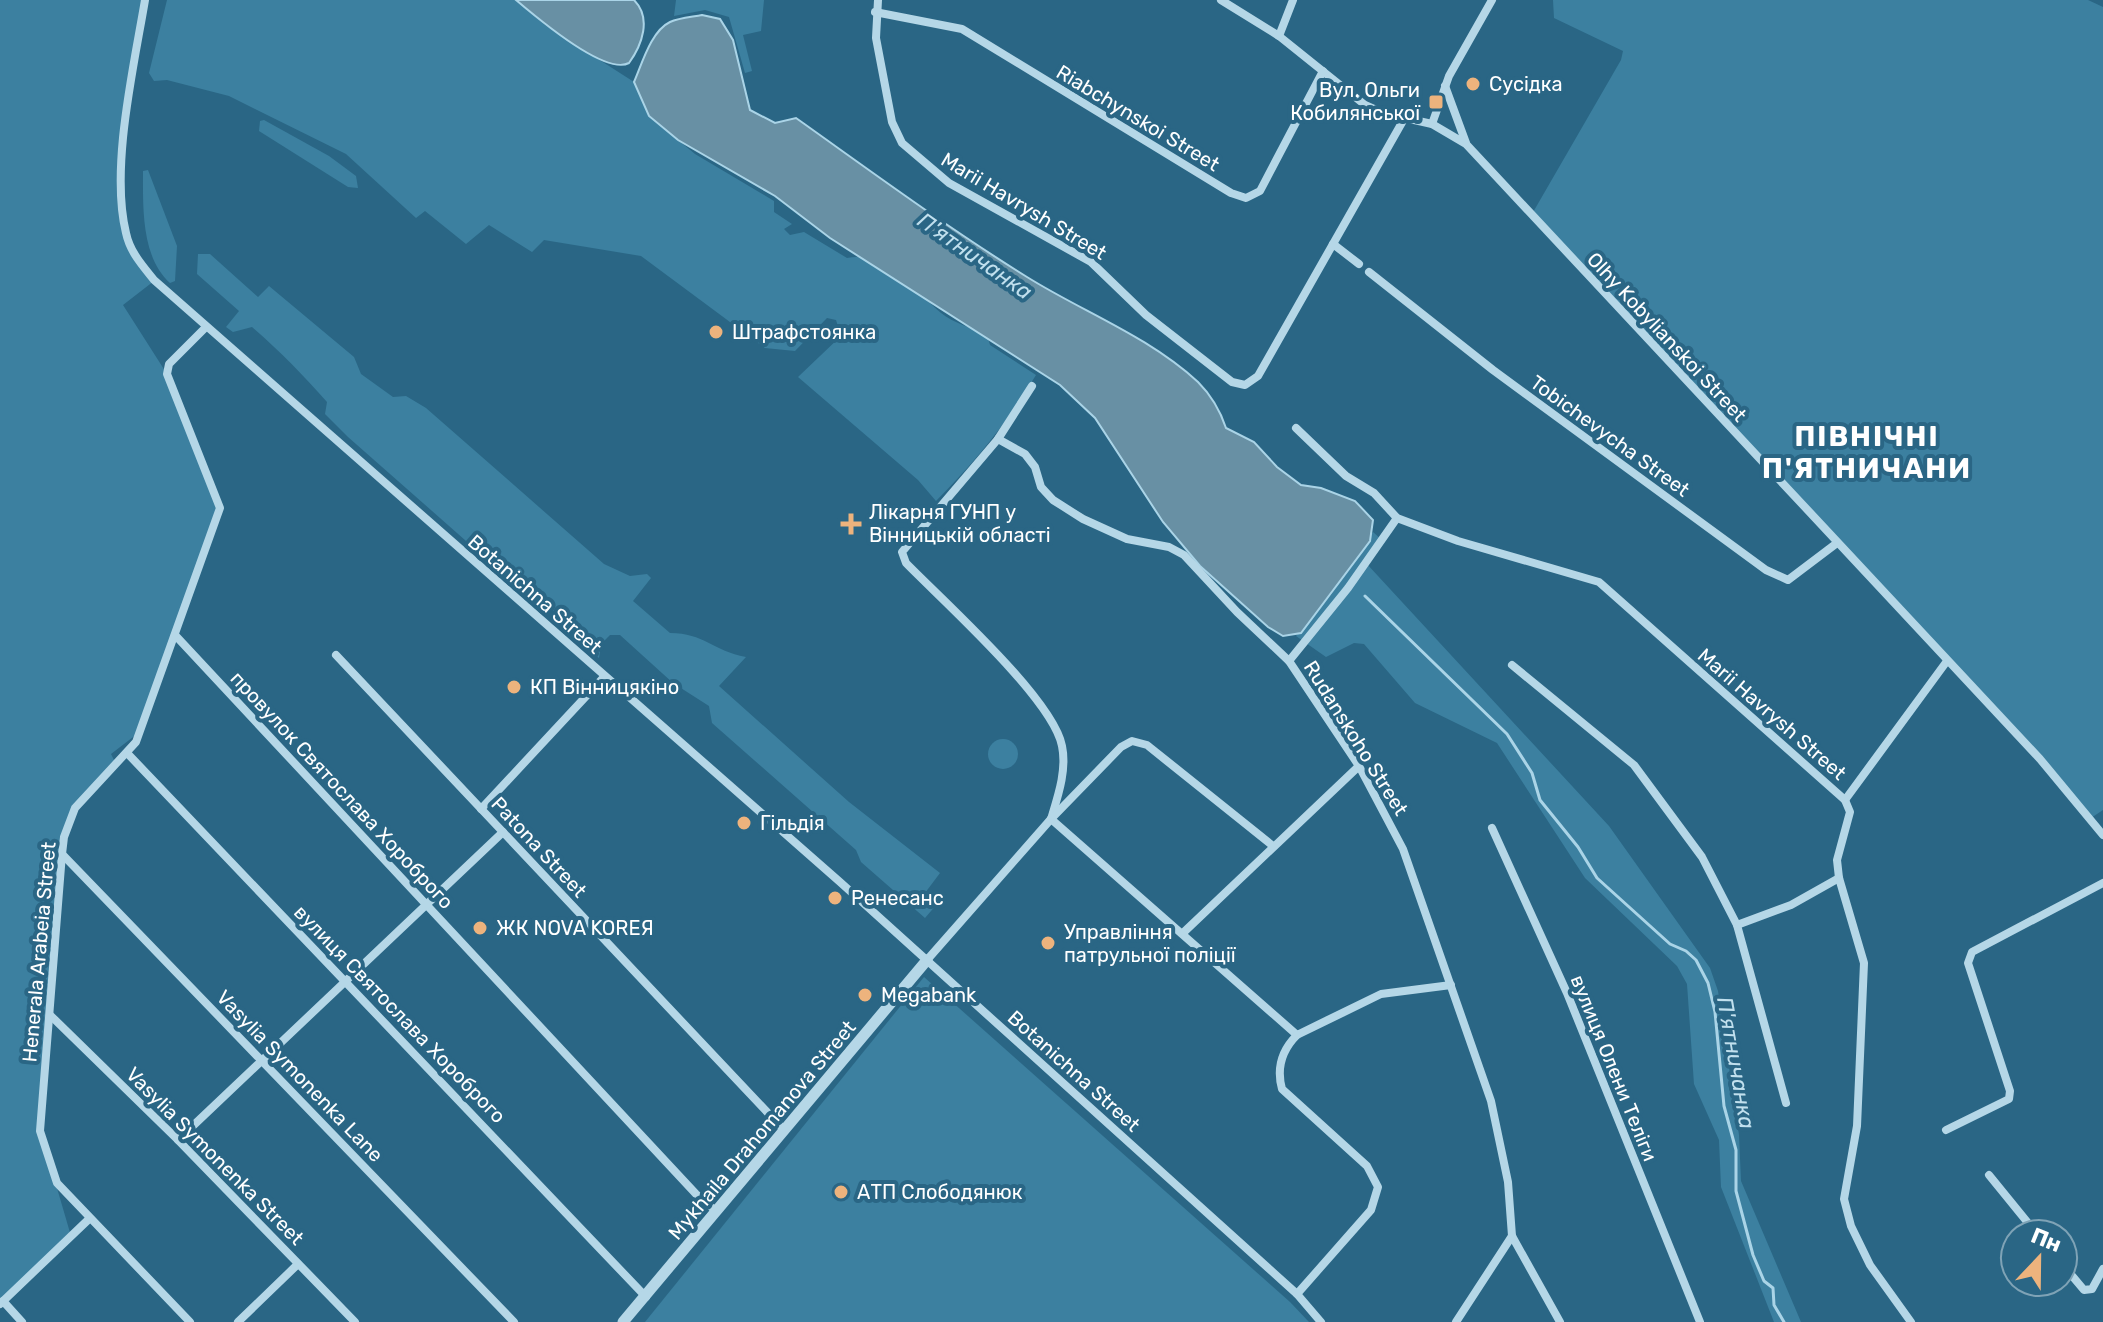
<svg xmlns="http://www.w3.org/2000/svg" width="2103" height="1322" font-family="Rubik,sans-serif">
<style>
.green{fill:#3c80a0}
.water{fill:#6890a4;stroke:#aad4e7;stroke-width:2}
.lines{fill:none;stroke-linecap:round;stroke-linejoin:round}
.stream{stroke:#aad4e7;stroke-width:3}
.minor{stroke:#b5d7e7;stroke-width:8}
.tertiary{stroke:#b5d7e7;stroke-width:11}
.poi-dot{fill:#edb37d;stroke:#2a6685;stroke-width:3}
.labels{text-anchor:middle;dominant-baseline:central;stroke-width:8;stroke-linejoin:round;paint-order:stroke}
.poi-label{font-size:20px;fill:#fff;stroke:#2a6685;text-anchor:start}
.street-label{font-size:20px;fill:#fff;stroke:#2a6685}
.water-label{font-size:22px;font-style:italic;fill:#c1e0ee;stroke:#2a6685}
.district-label{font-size:28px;font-weight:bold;letter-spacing:2px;fill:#fff;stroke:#2a6685}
</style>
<rect width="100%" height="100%" fill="#2a6685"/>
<g class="green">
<polygon points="0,0 143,0 122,142 124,233 154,281 123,305 167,374 220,508 137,734 111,754 115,762 68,822 40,1130 71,1236 0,1304"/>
<path d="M167,0H516L545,25L634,82L649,116L695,154L774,201V212L792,224L784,229L790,235L804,232L847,258C886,250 915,291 941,313C953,323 973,328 987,335L990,345L1036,375C1007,423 975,462 936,501L918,480L798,377L841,336L836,320L827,318L795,351L765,348L641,256L544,240L532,252L489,225L466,244L425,211L416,218L346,154L229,96L167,80L154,81L149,73Z"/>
<polygon points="676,0 764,0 761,31 743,35 752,71 745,73 729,17 705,10 674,16"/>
<polygon points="1553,0 2088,0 2103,7 2103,810 2091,818 1532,214 1621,60 1623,51 1554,18"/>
<polygon points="264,120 329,156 356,176 358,188 348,187 259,131 260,121"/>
<path d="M148,170L177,246L175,281L170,283C141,257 143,207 143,171Z"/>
<path d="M198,254H210L258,297L269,286L354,357L361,374L393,397L406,396L426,408L604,564L630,576L647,574L651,578L633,601L670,633C704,633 713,651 746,657L719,686L849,802L940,873L925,893L937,904L925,918L861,862L856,850L712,723L709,706L673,683L620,635H610L601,644L599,658L348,437L325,414L327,402C303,375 280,351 252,327L233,332L226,327L239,311L197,274Z"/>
<polygon points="1373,532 1382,540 1366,563 1609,826 1710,968 1718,991 1739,1135 1741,1181 1801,1322 1774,1322 1721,1187 1719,1140 1694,1084 1687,984 1677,966 1585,878 1497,743 1415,703 1364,644 1354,643 1326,657 1296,636 1331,595"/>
<circle cx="1003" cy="754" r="15"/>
<polygon points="924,977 1290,1302 1309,1322 645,1322"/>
</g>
<g class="water">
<path d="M516,0H634C652,18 642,45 629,63C605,76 536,17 516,0Z"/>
<path d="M702,15L720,19L733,40L750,110L775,123L796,118C872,172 948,228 1027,277C1083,312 1148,336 1198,382C1212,396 1220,410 1226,428L1254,442L1277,467L1301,485L1321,488L1355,501L1373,520L1370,541L1301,633L1283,636L1268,627L1200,566L1163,522L1095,418L1060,385L830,238L775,196L678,140L649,116L634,82C642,64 651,31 670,22C679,18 692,17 702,15Z"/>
</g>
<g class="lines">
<polyline class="stream" points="1365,596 1507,734 1532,773 1540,800 1578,847 1597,878 1670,944 1686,951 1696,960 1708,983 1715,1012 1724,1106 1736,1150 1736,1191 1753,1255 1764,1281 1773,1288 1774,1305 1784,1322"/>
<g class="minor">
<path d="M145,0C134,66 110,168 126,233C130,252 142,265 154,280L840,882L1297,1294L1321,1322"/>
<polyline points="878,0 876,38 892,122 902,143 949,183 1091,262 1146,315 1232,382 1245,385 1258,376 1404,119"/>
<polyline points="1221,0 1279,36 1365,105 1383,113 1432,124 1466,144 2040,759 2103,835"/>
<polyline points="875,12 962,29 1231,193 1246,198 1260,191 1323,71"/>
<polyline points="1279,36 1293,0"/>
<polyline points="1445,86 1466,143"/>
<polyline points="1432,124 1449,76 1492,0"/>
<polyline points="1333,244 1359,264"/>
<polyline points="1369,272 1493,370 1766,570 1788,580 1837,543"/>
<path d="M1032,386L998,439L902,552L906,563C943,601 1053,699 1062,746C1067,770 1058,796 1051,819"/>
<polyline points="1296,428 1346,476 1374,493 1397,518 1458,541 1599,582 1845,800 1850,812 1837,860 1839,878 1864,963 1857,1126 1844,1199 1851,1226 1870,1265 1911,1322"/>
<polyline points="998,439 1025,454 1035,467 1041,487 1053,500 1083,519 1127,539 1169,547 1184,555 1237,612 1289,661 1359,766 1403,849 1491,1101 1508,1182 1512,1236 1560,1322"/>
<polyline points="175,635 696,1194 716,1211"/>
<polyline points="336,655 784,1130"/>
<polyline points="1289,661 1348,588 1397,518"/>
<polyline points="1512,665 1634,765 1702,857 1737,925 1786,1103"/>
<polyline points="128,754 646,1297"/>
<polyline points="1845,800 1947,661"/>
<polyline points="481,809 604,677"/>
<polyline points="1051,819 1297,1035 1381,994 1451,985"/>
<polyline points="1492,828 1567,993 1700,1322"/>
<polyline points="62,854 514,1322"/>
<polyline points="1737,925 1791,905 1839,878"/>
<polyline points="1184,932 1359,766"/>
<polyline points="927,960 1051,819 1121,747 1132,741 1147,745 1273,846"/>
<polyline points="50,1015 178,1140 355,1322"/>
<path d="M1297,1035C1282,1050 1276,1067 1282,1089L1367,1166L1378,1187L1371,1210L1297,1294"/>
<polyline points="1946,1130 2009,1099 2010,1091 1968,963 1972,952 2103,883"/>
<polyline points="178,1140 503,832"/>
<polyline points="1989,1175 2037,1234"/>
<polyline points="2063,1265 2084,1290 2092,1289 2103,1269"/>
<polyline points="3,1301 22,1322"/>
<polyline points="0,1304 89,1219"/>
<polyline points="190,1322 57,1183 40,1131 62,854 64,837 75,808 136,742 220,508 167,374 169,364 206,327"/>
<polyline points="238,1322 298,1264"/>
<polyline points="1456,1322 1512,1236"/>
</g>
<polyline class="tertiary" points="623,1322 927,960"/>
</g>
<g class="poi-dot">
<circle cx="1473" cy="84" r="8"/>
<rect x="1428" y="94" width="16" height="16" rx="4"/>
<circle cx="716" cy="332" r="8"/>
<path d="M847 512h8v8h8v8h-8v8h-8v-8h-8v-8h8z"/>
<circle cx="514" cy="687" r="8"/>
<circle cx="744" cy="823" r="8"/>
<circle cx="835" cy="898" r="8"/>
<circle cx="480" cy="928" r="8"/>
<circle cx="1048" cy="943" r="8"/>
<circle cx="865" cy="995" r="8"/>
<circle cx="841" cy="1192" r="8"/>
</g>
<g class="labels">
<g class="poi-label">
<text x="1489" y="84">Сусідка</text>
<text x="1420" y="90" text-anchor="end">Вул. Ольги<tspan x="1420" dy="23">Кобилянської</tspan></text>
<text x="732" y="332">Штрафстоянка</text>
<text x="869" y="512">Лікарня ГУНП у<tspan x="869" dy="23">Вінницькій області</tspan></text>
<text x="530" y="687">КП Вінницякіно</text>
<text x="760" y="823">Гільдія</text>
<text x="851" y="898">Ренесанс</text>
<text x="496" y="928">ЖК NOVA KOREЯ</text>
<text x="1064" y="932">Управління<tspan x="1064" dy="23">патрульної поліції</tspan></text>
<text x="881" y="995">Megabank</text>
<text x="857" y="1192">АТП Слободянюк</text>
</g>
<g class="street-label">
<text transform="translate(1138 118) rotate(31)">Riabchynskoi Street</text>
<text transform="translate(1024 206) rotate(31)">Marii Havrysh Street</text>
<text transform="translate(1667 337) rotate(47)">Olhy Kobylianskoi Street</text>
<text transform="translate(1610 436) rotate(36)">Tobichevycha Street</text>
<text transform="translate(535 594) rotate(41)">Botanichna Street</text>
<text transform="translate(1772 714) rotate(41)">Marii Havrysh Street</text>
<text transform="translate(1356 738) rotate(58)">Rudanskoho Street</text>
<text transform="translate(342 790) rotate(47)">провулок Святослава Хороброго</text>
<text transform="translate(539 847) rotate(47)">Patona Street</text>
<text transform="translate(39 952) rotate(-85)">Henerala Arabeia Street</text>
<text transform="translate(400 1014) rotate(46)">вулиця Святослава Хороброго</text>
<text transform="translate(1614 1068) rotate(68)">вулиця Олени Теліги</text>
<text transform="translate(1074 1071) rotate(42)">Botanichna Street</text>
<text transform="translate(300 1076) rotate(46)">Vasylia Symonenka Lane</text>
<text transform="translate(762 1130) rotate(-50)">Mykhaila Drahomanova Street</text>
<text transform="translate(215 1156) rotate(45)">Vasylia Symonenka Street</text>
</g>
<g class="water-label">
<text transform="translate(975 256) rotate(35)">П'ятничанка</text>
<text transform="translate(1736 1063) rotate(80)">П'ятничанка</text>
</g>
<g class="district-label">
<text x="1867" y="436">ПІВНІЧНІ<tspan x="1867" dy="32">П'ЯТНИЧАНИ</tspan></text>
</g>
</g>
<g transform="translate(2039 1258) rotate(22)"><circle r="38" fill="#2a6685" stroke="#7fa3b6" stroke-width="2"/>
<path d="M0-6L14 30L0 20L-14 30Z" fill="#edb37d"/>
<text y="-12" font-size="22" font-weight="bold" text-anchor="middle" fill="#ffffff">Пн</text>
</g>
</svg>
